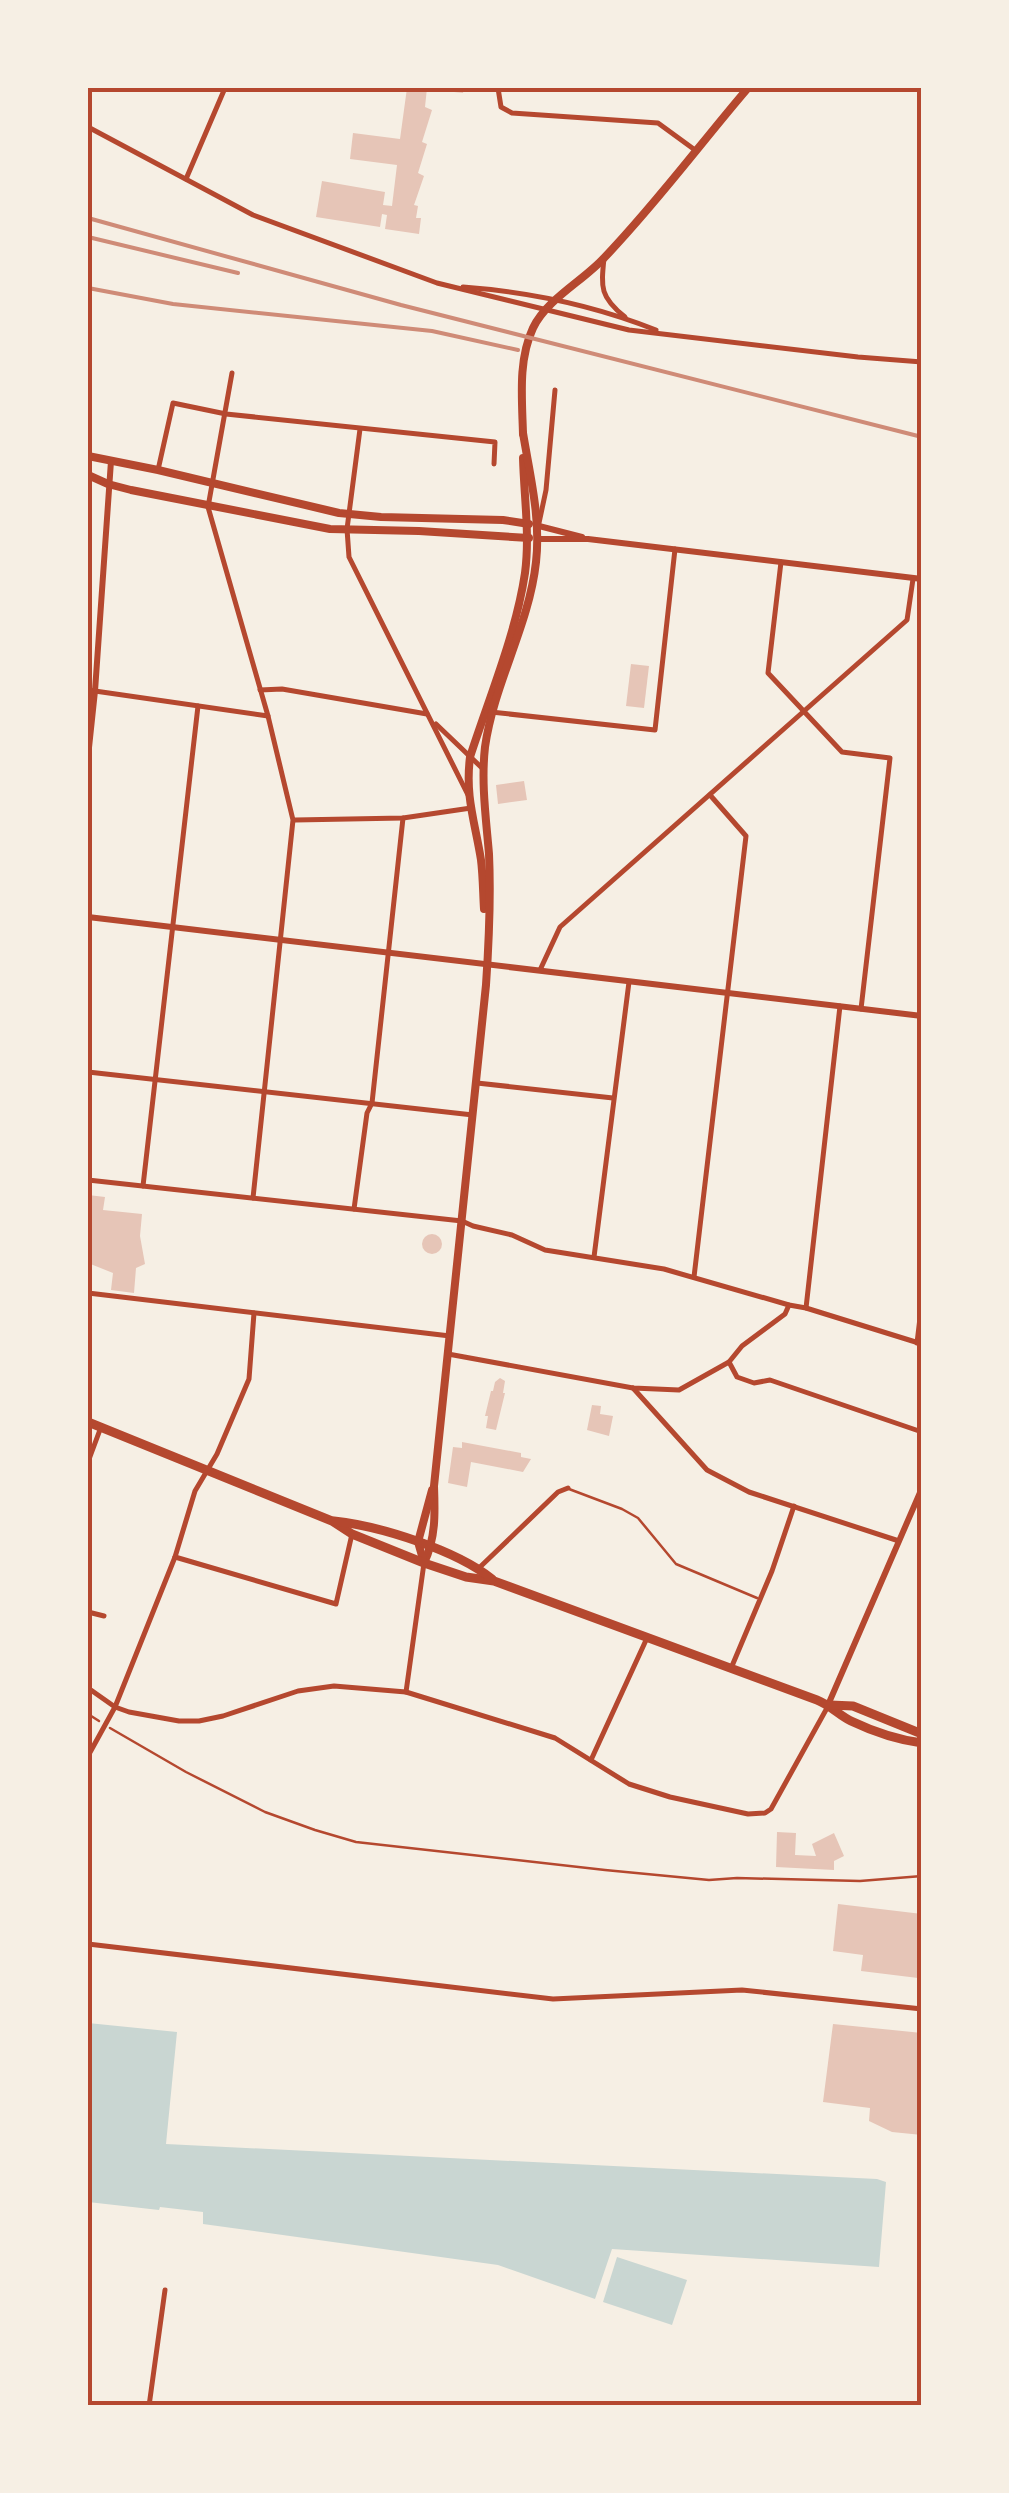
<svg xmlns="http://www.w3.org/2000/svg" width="1009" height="2493" font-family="Overpass,sans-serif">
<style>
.water{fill:#c9d6d2}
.building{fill:#e6c5b7}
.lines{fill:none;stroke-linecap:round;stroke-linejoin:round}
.path{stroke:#b5482f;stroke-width:2.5}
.service{stroke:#b5482f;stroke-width:2.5}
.minor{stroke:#b5482f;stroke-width:5}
.tertiary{stroke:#b5482f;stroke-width:6}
.secondary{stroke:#b5482f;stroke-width:8}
.primary{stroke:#b5482f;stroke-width:9}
.rail{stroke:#cf8b77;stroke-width:4}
.neatline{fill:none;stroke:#b5482f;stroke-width:4}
</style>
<rect width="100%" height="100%" fill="#f6efe4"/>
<g class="water">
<polygon points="88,2023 177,2032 166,2144 877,2179 886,2182 879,2267 612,2249 595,2299 498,2265 203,2224 203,2212 160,2207 159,2210 88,2202"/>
<polygon points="617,2257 687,2280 672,2325 603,2302"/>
</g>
<g class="building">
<polygon points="407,88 427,88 425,107 432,110 422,142 427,144 418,173 424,176 414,205 418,206 416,218 421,218 419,234 385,229 387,215 382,214 380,227 316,217 322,181 385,192 383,205 392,206 397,165 350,159 353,133 400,139"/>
<polygon points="436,88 464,88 463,93 436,90"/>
<polygon points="631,664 649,666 644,708 626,706"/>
<polygon points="524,781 527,800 498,804 496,785"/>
<polygon points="88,1195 105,1197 103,1210 142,1214 140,1236 145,1264 136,1268 134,1293 111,1290 113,1273 88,1263"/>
<circle cx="432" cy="1244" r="10"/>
<polygon points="500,1378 505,1381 503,1393 505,1393 496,1430 486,1428 488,1416 485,1416 491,1391 493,1391 495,1382"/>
<polygon points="592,1405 601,1406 600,1414 613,1416 609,1436 587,1430"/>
<polygon points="462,1442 521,1453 521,1457 531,1459 523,1472 471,1462 467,1487 448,1483 453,1447 462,1448"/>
<polygon points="777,1832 796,1833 795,1855 816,1856 812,1844 834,1833 844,1856 834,1861 834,1870 776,1867"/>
<polygon points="838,1904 922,1914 922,1961 918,1978 861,1971 863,1955 833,1951"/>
<polygon points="833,2024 922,2033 922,2135 892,2132 869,2121 870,2108 823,2102"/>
</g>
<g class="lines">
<g class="path">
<polyline points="88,1714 99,1721"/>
<polyline points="110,1728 186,1772 265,1812 315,1830 356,1842 605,1870 709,1880 737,1878 860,1881 922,1876"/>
</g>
<polyline class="service" points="569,1489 622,1509 638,1518 676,1564 757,1598"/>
<g class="minor">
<polyline points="498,88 501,107 512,113 658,123 695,150"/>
<polyline points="88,127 253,215 437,283 629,330 858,357 922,362"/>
<polyline points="186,179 225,88"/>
<path d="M604,258C601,288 600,297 625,317"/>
<path d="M463,287C531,292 593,305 656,330"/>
<polyline points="232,373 208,507 268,716 293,820 253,1198"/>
<polyline points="360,429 347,529 349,557 468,795"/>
<polyline points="158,470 173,403 226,414 495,442 494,464"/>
<polyline points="539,523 546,490 555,390"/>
<polyline points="781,562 768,673 842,752 890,758 861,1009"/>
<polyline points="88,690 268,716"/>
<polyline points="260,690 282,689 427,714"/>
<polyline points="491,712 655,730 675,549"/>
<polyline points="436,724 482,768"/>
<polyline points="295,820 403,818 471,808"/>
<polyline points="540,970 560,927 907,620 913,579"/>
<polyline points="88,1072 473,1115"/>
<polyline points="477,1083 613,1098"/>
<polyline points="88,1180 462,1221 473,1226 512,1235 545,1250 664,1269 789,1305 806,1308 922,1344"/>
<polyline points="143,1186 198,706"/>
<polyline points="354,1209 367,1113 372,1103 403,818"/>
<polyline points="594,1257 629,982"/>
<polyline points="694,1277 746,836 710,795"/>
<polyline points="88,1293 450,1336"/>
<polyline points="806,1308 840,1006"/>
<polyline points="917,1343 922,1301"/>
<polyline points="448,1354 633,1388 679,1390 729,1362 742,1346 785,1314 789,1305"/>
<polyline points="729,1362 737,1377 754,1383 770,1380 922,1432"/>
<polyline points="633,1388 707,1470 749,1492 899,1541"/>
<polyline points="88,1462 101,1427"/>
<polyline points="175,1557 336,1604 352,1534"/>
<polyline points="479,1568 558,1492 568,1488"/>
<polyline points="88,1612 104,1616"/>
<polyline points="732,1666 772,1571 794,1506"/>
<polyline points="88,1688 115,1707 129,1712 179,1721 199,1721 223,1716 298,1691 334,1686 406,1692 555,1738 629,1784 670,1797 748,1814 765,1813 771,1809 827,1708"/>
<polyline points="406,1692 424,1563"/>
<polyline points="88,1756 115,1707 175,1557 195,1491 217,1454 249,1379 254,1313"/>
<polyline points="591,1760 647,1638"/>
<polyline points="88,1944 553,1999 742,1990 922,2009"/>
<polyline points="149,2406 165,2290"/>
</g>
<g class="tertiary">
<polyline points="539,526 582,537"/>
<polyline points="538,539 588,539 922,579"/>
<polyline points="88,757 95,691 111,461"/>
<polyline points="88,917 922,1016"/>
<polyline points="828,1705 922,1488"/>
</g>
<g class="secondary">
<path d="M523,434C522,398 518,360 533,328C547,299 583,281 604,258C656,204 700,144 748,88"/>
<polyline points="88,456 158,470 339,513 381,517 503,520 529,524"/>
<polyline points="88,475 108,484 131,490 330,529 419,531 529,538"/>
<path d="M484,909C483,893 483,876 481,860C475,822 465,797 470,757C489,698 516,634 525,573C530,535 524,496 523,458"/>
<path d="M424,1563C436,1538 435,1513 434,1486L486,985C489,941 491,897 489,854C486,818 481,783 485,747C494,683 529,626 536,562C541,518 530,476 523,433"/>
<polyline points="424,1563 418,1542 432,1490"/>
</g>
<g class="primary">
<path d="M88,1422L332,1521L352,1534L424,1563L466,1577L494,1581L817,1700C830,1705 839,1715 851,1721C872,1731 899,1740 922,1743"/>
<path d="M334,1521C380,1526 456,1550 492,1579"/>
<polyline points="830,1705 853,1706 922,1734"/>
</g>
<g class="rail">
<polyline points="88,218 401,305 922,437"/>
<polyline points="88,237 238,273"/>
<polyline points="88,288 173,304 432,331 518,350"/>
</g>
</g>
<rect width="1009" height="2493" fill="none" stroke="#f6efe4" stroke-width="180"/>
<rect x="90" y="90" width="829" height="2313" class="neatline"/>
</svg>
